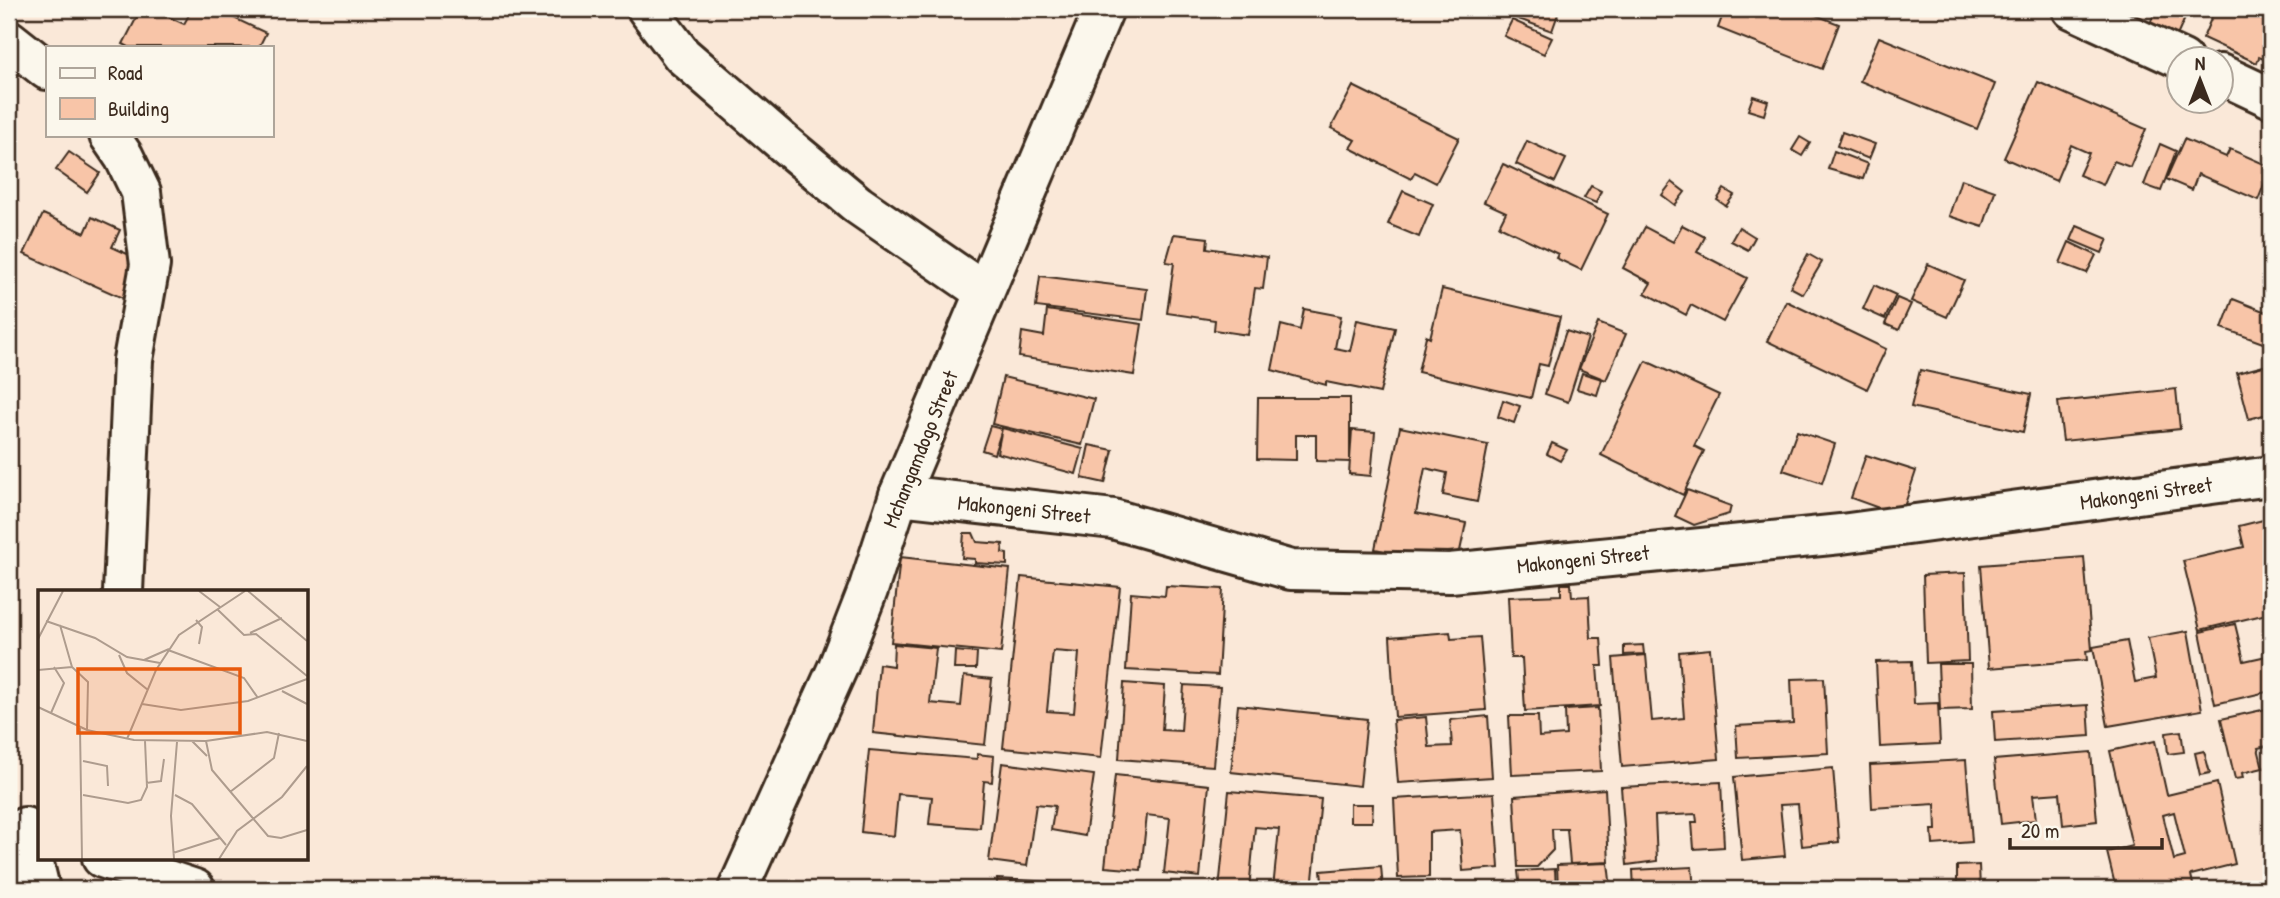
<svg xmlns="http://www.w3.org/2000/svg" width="2280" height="898" font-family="'Patrick Hand',sans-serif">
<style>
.building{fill:#f8c5a8;stroke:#3b2a1e;stroke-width:2;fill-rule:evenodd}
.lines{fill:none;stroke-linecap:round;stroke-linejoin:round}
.street-casing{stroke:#3b2a1e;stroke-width:44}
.street{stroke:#fbf7ec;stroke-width:38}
.labels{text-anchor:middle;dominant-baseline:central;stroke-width:7;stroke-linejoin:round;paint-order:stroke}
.street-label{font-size:21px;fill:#3b2a1e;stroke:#fbf7ec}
.inset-road{fill:none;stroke:#ae9c8e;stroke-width:2}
.view{fill:#e8590c;fill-opacity:0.15;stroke:#e8590c;stroke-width:3.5}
.inset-edge{fill:none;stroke:#3b2a1e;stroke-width:3.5}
</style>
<rect width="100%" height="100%" fill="#fae8d8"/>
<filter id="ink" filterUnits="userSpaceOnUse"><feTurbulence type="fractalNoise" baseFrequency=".0143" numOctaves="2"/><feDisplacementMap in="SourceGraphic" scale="14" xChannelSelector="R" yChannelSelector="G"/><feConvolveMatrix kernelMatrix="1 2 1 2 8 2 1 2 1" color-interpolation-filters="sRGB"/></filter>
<g filter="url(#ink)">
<g class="building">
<polygon points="141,9 151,9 184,24 190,13 182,9 215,9 266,33 259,47 129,47 123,44"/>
<polygon points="1515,9 1543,9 1558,14 1552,31 1513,17"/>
<polygon points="1725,9 1800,9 1839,24 1822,69 1718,28"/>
<polygon points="2156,9 2167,9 2186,16 2172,47 2147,31"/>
<polygon points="2215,9 2261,9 2271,13 2271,62 2259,57 2257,63 2203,38"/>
<polygon points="1512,20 1552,38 1544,54 1504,36"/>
<polygon points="1879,37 1995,84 1977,129 1860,81"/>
<polygon points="2038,82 2146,129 2130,167 2114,161 2103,185 2079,175 2089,153 2071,145 2056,181 2004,158"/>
<polygon points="1353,86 1459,138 1436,183 1415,172 1411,179 1350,148 1355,140 1331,128"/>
<polygon points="1753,96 1768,101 1764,115 1748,110"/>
<polygon points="1842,132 1875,144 1869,159 1837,146"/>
<polygon points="1800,137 1810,143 1802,156 1792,150"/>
<polygon points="2184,139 2226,157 2230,149 2271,167 2258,200 2198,174 2192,190 2166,179"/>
<polygon points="1527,141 1566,159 1555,182 1516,164"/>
<polygon points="2160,144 2176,151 2161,191 2144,185"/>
<polygon points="1834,151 1868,164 1863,179 1828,169"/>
<polygon points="69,152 100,173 87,192 56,170"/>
<polygon points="1503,164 1608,214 1581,270 1556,258 1558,254 1499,226 1506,212 1484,202"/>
<polygon points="1961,179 1995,191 1983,227 1949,216"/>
<polygon points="1672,182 1685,192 1675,205 1662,195"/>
<polygon points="1591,186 1601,191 1596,203 1584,198"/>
<polygon points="1724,189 1734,195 1726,206 1717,200"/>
<polygon points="1403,191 1433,204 1419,237 1388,224"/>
<polygon points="43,214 85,233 92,217 120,230 112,247 145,262 127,300 24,254"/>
<polygon points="1682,225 1705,237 1697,252 1747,278 1723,322 1691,305 1686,315 1645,293 1651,283 1623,268 1645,227 1673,242"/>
<polygon points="2077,226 2108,239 2102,253 2071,240"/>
<polygon points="1739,227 1755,237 1748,250 1731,241"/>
<polygon points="1174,234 1208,238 1207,248 1267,257 1263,289 1255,288 1248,335 1214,330 1215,320 1167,313 1174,263 1166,262"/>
<polygon points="2069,242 2096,255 2087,273 2060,263"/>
<polygon points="1808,254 1822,262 1803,294 1790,287"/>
<polygon points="1928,264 1964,280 1947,317 1911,301"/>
<polygon points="1040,276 1147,289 1143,320 1036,307"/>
<polygon points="1874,285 1896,295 1885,319 1863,309"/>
<polygon points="1442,289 1560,317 1548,366 1539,364 1531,398 1418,372 1426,336 1430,338"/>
<polygon points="1897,298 1911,304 1899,330 1885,324"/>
<polygon points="2233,299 2271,314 2271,346 2222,328"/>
<polygon points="1786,301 1886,349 1867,389 1767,341"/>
<polygon points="1304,309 1341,316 1335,348 1350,351 1357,320 1395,328 1380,393 1326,382 1326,385 1272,370 1281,325 1300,330"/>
<polygon points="1047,310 1142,324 1134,375 1019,357 1022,332 1044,336"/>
<polygon points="1598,323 1626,334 1606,380 1579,369"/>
<polygon points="1566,331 1588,338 1568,402 1545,394"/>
<polygon points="1646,361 1719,395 1694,446 1704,451 1683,495 1601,455"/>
<polygon points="2271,364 2271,413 2249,419 2237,373"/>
<polygon points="1920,370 2031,394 2023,432 1911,407"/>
<polygon points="1582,373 1602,379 1597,395 1577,389"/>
<polygon points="1003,377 1094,399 1082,445 992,424"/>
<polygon points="2176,389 2180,429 2063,441 2058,402"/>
<polygon points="1258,398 1350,398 1350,462 1316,461 1316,435 1296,435 1296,460 1257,459"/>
<polygon points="1503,400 1520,406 1514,423 1498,417"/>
<polygon points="990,426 1002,429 994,454 982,450"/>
<polygon points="1400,427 1488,445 1477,502 1443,495 1447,473 1425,468 1416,513 1466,523 1457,565 1375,549"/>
<polygon points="1002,428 1083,449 1076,474 997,453"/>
<polygon points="1352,430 1375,432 1371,476 1349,474"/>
<polygon points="1797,431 1835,444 1822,483 1783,470"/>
<polygon points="1552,443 1567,450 1560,461 1547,454"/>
<polygon points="1089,445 1113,450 1105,483 1082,478"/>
<polygon points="1866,455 1916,471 1901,516 1851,498"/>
<polygon points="1687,490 1731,506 1729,514 1694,525 1675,516"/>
<polygon points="2271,518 2271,613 2200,630 2183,561 2244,547 2239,526"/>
<polygon points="964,533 973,533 977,542 1003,544 1002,553 1007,554 1007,565 975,563 975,559 962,558"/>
<polygon points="900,557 1010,569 1001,653 891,642"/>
<polygon points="2084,557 2092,650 2086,651 2087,660 1989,668 1981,565"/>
<polygon points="1965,573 1968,661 1926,663 1923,575"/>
<path d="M1021,577L1120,587L1101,758L1003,748ZM1053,651L1079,653L1074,713L1047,711Z"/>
<polygon points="1561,584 1571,584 1572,597 1589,596 1591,638 1601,638 1603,666 1597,666 1600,706 1525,711 1522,658 1511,658 1508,597 1561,595"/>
<polygon points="1166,586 1223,589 1218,675 1126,670 1131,593 1165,596"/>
<polygon points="2235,624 2244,661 2271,655 2271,691 2215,704 2200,632"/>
<polygon points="2188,631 2202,710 2108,726 2093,647 2127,641 2135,682 2156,678 2148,638"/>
<polygon points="1450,632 1451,639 1480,637 1486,710 1395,717 1390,637"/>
<polygon points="894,644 936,648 930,703 961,706 964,676 992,679 985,745 873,733 879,664 893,666"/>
<polygon points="1643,645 1644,654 1624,655 1624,646"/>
<polygon points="1710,649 1719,759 1622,767 1613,658 1646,655 1652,721 1684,718 1679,652"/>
<polygon points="955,651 977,653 976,669 954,669"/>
<polygon points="1912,661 1914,704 1938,703 1940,744 1880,747 1876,662"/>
<polygon points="1938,664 1971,664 1972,709 1940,710"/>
<polygon points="1824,678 1828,753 1738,758 1736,726 1793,723 1791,679"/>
<polygon points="1124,683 1165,686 1162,730 1181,731 1184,685 1220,687 1213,766 1119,759"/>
<polygon points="1238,705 1367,719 1360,786 1231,772"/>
<polygon points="2088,705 2090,736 1995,742 1993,711"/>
<polygon points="1598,708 1601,771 1512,775 1509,716 1538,716 1539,737 1566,735 1565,710"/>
<polygon points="2271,708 2271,745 2258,748 2263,768 2242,773 2243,778 2235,779 2221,719"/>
<polygon points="1488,716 1492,777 1398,783 1393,720 1426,717 1429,747 1452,746 1450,720"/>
<polygon points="2181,731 2184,752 2168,754 2166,733"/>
<path d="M2155,741L2167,795L2217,783L2235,864L2191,875L2194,889H2116L2107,852L2132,846L2110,751ZM2174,812L2185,857L2174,860L2163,815Z"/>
<polygon points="869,750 977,759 977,754 994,756 992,782 984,781 980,828 929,824 932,797 898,794 894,836 861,832"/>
<polygon points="2204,751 2210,773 2200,775 2195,753"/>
<polygon points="2091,752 2097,821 2063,825 2060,793 2033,795 2036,820 2001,824 1994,760"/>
<polygon points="1966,760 1972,842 1933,845 1932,830 1936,830 1935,804 1872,808 1870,765"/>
<polygon points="1002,763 1094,775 1085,836 1051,830 1055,806 1036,804 1027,866 989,861"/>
<polygon points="1833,768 1839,842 1802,846 1798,804 1780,805 1785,856 1742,860 1734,777"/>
<polygon points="1115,775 1209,785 1200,877 1164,873 1170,818 1147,815 1141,870 1105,867"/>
<polygon points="1721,782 1724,847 1694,849 1692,822 1697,822 1696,814 1655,816 1657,861 1627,865 1621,787"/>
<polygon points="1605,789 1609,862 1570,864 1567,829 1552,829 1553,850 1537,867 1518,867 1514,796"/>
<polygon points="1229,791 1321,799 1312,889 1273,889 1279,829 1255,827 1249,889 1219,889"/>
<polygon points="1494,793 1499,868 1463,871 1460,830 1429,832 1429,877 1398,878 1394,799"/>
<polygon points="1350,804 1373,804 1372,822 1350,822"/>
<polygon points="1608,863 1611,889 1558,889 1557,865"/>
<polygon points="1979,865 1980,889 1957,889 1957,866"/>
<polygon points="1381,866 1383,889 1323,889 1321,871"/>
<polygon points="1692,867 1694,889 1724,889 1634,889 1633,870"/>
<polygon points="1555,869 1556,889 1520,889 1518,871"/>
<polygon points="997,879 1071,883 1071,889 992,889 997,888"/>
</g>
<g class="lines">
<g class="street-casing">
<g id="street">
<polyline points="647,9 682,55 787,146 858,205 984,292"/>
<polyline points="2072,9 2183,60"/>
<polyline points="9,40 47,70"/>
<polyline points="2220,74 2271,98"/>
<polyline points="109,135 124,157 141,192 150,265 133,360 123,592"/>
<polyline points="899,495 1113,519 1291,570 1450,573 1841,534 2271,476"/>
<polyline points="25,827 40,889"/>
<polyline points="102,858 195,889"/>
<polyline points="738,889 838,667 868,590 899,495 1104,9"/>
</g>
</g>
<use href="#street" class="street"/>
</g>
</g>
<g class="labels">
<g class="street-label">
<text transform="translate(920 449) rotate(-68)">Mchangamdogo Street</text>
<text transform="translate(2146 493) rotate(-8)">Makongeni Street</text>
<text transform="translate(1024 509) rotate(6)">Makongeni Street</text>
<text transform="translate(1583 559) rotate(-6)">Makongeni Street</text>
</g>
</g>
<g transform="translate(38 590)">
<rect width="270" height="270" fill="#fae8d8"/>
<path class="inset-road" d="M161,1L182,17M210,1L269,51M179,19L206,45L218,44L269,86M158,30L164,37L161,54M8,31L57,48L89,67L122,73M22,35L34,77L50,92L49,140M212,43L244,28M0,49L25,1M130,60L206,88L220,108M81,65L89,83L110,100M106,70L131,59M0,80L34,77M244,101L269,114M104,114L143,120L210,111L269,89M0,117L49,140L96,150L168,151L229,142L269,151M13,123L26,93L16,77M42,138L44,269M89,149L118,80L141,45L207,1M154,151L169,166M168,151L174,180L230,246L243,248L269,240M45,171L69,176L70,196M108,193L123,191L126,169M192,202L236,168L241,143M45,205L90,213L103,210L109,197L107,151M137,205L154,214L188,255M135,263L182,248M136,269L133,226L139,152M181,269L199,241L244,207L269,176"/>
<path class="view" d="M40,79H202V143H40Z"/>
<rect width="270" height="270" class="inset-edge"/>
</g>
<rect width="2280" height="898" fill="none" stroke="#fbf7ec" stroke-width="35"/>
<rect x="18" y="18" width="2245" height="863" fill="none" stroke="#3b2a1e" stroke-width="2.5" filter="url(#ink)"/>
<rect x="46" y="46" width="228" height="91" fill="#fbf7ec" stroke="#aea59a" stroke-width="2"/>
<rect x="60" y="68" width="35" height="10" fill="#fbf7ec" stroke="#aea59a" stroke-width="2"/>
<text x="108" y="80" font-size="21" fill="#3b2a1e">Road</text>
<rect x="60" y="98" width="35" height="21" fill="#f8c5a8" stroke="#aea59a" stroke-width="2"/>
<text x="108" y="116" font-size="21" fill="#3b2a1e">Building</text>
<g transform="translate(2200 80)"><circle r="33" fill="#fbf7ec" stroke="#aea59a" stroke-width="2"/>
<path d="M0-5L12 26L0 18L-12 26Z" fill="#3b2a1e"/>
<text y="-10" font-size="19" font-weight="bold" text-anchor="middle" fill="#3b2a1e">N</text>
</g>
<path d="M2010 838v10h152v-10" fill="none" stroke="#3b2a1e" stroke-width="3.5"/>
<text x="2021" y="838" font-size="21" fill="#3b2a1e" stroke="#fbf7ec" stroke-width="5" paint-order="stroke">20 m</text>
</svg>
